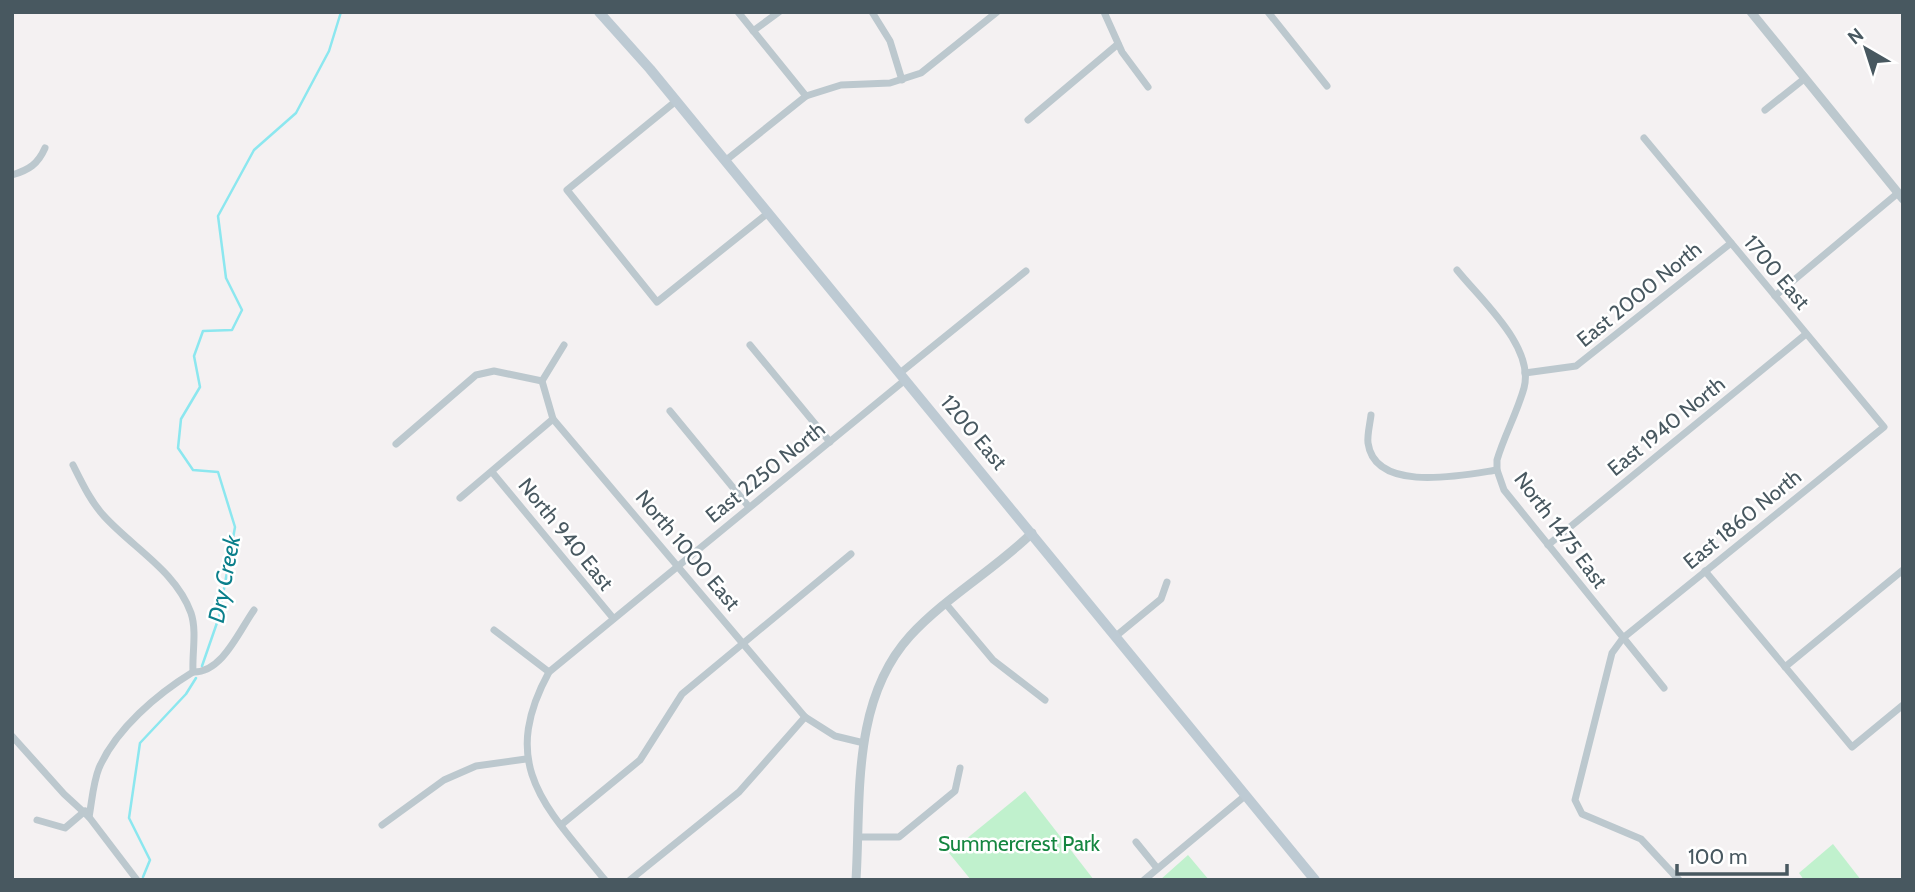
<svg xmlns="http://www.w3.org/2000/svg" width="1915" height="892" font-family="Cabin,sans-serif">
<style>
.green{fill:#c0f1cd}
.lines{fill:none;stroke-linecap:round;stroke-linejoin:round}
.stream{stroke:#8ce7ef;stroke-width:2.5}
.minor{stroke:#bcc8ce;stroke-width:7}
.tertiary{stroke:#bcc8ce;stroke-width:9}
.secondary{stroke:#bdcad3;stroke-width:10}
.labels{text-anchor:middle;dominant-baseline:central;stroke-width:5;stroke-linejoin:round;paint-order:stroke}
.street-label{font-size:21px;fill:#485860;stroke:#fff}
.park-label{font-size:21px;fill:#158640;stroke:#fff}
.water-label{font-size:23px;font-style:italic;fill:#0a7f8b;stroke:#fff}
</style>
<rect width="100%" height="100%" fill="#f4f1f2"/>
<g class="green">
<polygon points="1025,791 1094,880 971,880 949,853"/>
<polygon points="1833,844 1861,880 1804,880 1799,873"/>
<polygon points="1188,855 1209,880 1159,880 1160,880"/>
</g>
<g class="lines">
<g class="stream">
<polyline points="202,666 219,617 235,527 218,472 193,470 178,448 181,419 200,387 194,356 203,331 232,330 242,310 226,278 218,216 254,150 296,113 329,51 341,12"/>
<polyline points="143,877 150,860 129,818 140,743 186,694 196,678"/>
</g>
<g class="minor">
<polyline points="738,12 806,96"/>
<polyline points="872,12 890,41 902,80"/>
<polyline points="1104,12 1122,52 1148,87"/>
<polyline points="1268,12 1327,86"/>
<polyline points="753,31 779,12"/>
<polyline points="676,101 567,190 657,302 768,213"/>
<polyline points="1765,110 1804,79"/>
<polyline points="1028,120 1118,44"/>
<polyline points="1644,138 1884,427 1623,638 1612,653 1575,800 1582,814 1641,839 1679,880"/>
<polyline points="725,161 806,96 841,85 890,83 921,73 997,12"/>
<path d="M12,175C29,170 38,164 45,148"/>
<path d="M1457,270C1481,300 1535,347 1524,388C1517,413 1504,436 1497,460V470L1504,490L1664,688"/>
<polyline points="1775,296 1898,193"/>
<polyline points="564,345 542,381 553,419 805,717 835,736 864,743"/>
<polyline points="750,345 830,442"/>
<polyline points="900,373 1026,271"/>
<polyline points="1525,373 1576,366 1731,243"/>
<polyline points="670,411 749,507"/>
<path d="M1371,415C1370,424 1367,435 1368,443C1375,494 1464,475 1497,470"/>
<polyline points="396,444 476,375 494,371 542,381"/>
<path d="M73,465C82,483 91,502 104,516C133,548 176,571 191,613C197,631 192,653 193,672C157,694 116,729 99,768C93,783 92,801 89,817"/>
<polyline points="492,472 613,618"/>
<polyline points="460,498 553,419"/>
<polyline points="1548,545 1806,334"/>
<polyline points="1705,571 1852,747 1903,705"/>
<polyline points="946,604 993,660 1045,700"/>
<polyline points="494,630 549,672"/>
<polyline points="1116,636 1161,599 1167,582"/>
<polyline points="1785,667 1903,570"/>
<path d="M193,672C222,673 239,631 254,610"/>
<polyline points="12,736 64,794 89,817 137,880"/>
<polyline points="37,820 65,828 85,811"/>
<polyline points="382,825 444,780 476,766 526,759"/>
<polyline points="561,825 640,760 682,694 851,554"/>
<polyline points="859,837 899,837 955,791 960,768"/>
<polyline points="1136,842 1157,868"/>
<path d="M605,880C547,808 497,767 549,672L905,380"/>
<polyline points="630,880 739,792 805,717"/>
<polyline points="1144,880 1246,795"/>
</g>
<g class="tertiary">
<polyline points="1751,12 1903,199"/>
<path d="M856,880C861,798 851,701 910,636C946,597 994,570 1032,533"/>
</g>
<polyline class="secondary" points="599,12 650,69 1315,880"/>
</g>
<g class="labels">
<g class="street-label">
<text transform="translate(1777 272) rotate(50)">1700 East</text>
<text transform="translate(1639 294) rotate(-39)">East 2000 North</text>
<text transform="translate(1666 426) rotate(-39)">East 1940 North</text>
<text transform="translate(974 432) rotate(50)">1200 East</text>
<text transform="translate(765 472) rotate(-39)">East 2250 North</text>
<text transform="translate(1742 519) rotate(-39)">East 1860 North</text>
<text transform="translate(1561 530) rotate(53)">North 1475 East</text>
<text transform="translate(566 534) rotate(51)">North 940 East</text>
<text transform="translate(688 550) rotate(50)">North 1000 East</text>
</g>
<g class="park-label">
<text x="1019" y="843">Summercrest Park</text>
</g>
<g class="water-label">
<text transform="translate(224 579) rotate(-79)">Dry Creek</text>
</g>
</g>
<rect width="1915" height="892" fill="none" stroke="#485860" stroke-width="28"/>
<g transform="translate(1866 49) rotate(321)" stroke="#ffffff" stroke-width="5" paint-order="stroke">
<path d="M0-5L12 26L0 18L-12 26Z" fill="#485860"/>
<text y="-10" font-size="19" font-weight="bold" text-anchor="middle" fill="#485860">N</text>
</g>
<path d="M1677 864v10h110v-10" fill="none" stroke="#485860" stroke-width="3.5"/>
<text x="1688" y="864" font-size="21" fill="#485860" stroke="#ffffff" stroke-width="5" paint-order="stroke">100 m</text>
</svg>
